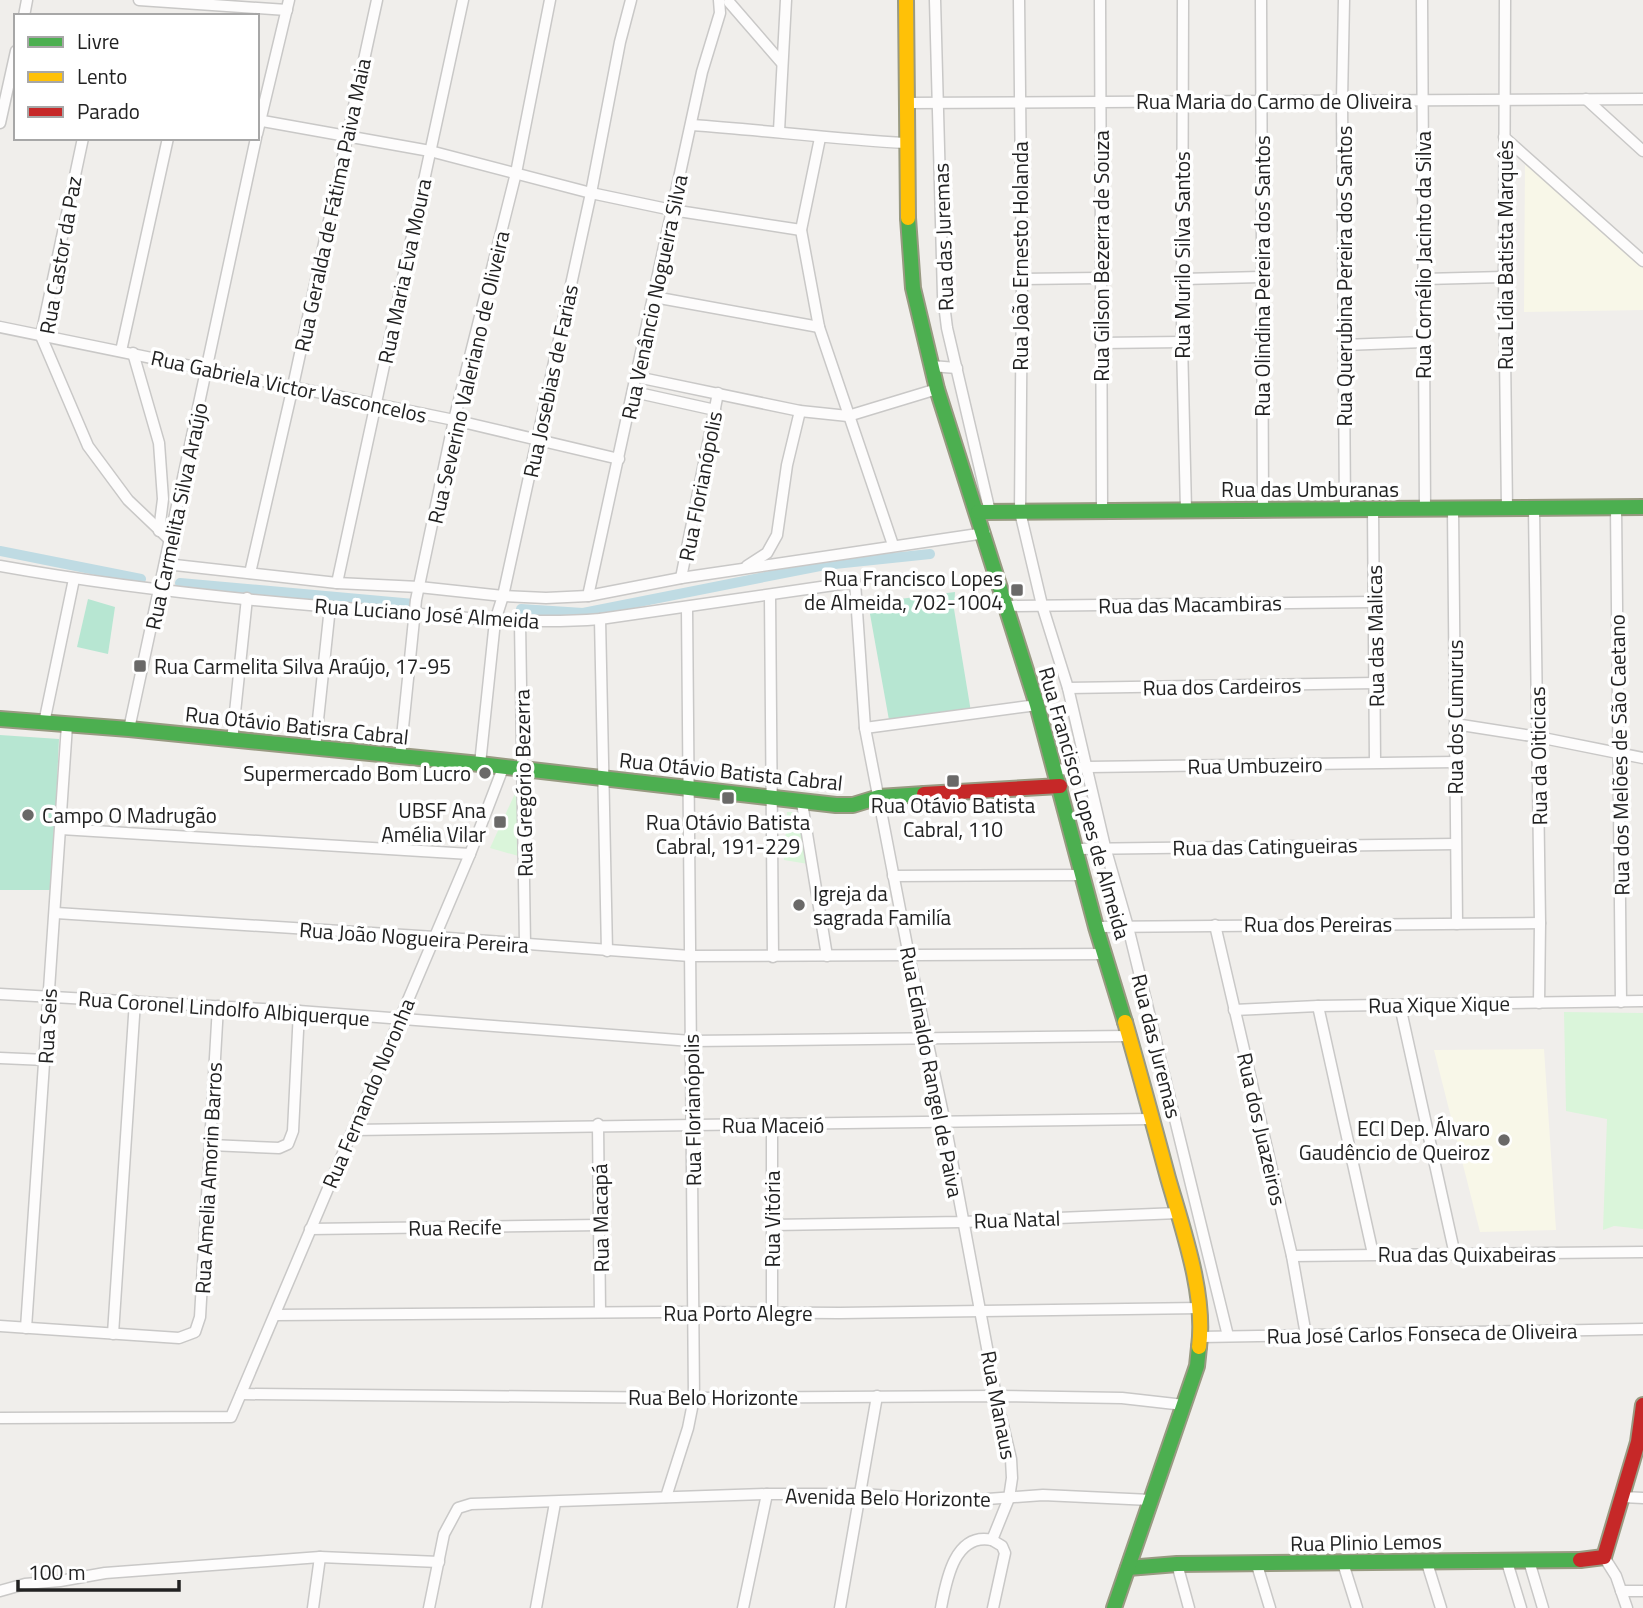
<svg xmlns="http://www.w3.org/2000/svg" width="1643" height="1608" font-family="'Titillium Web',sans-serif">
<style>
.education{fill:#f8f7e8}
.park{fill:#daf5da}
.pitch{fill:#b7e6d2}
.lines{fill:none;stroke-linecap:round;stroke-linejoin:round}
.canal{stroke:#bfdbe3;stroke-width:10}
.street-casing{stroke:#c9c8c7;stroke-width:13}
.fast-casing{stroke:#999a82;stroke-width:18}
.slow-casing{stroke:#999a82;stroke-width:18}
.jam-casing{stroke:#999a82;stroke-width:18}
.street{stroke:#fdfcfc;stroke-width:10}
.fast{stroke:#4caf50;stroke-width:14}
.slow{stroke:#ffc107;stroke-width:14}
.jam{stroke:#c62828;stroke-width:14}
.poi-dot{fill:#6a6968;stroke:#fff;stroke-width:2.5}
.labels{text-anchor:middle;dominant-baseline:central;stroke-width:7;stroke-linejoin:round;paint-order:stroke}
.street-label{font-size:21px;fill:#222;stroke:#fff}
.poi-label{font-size:21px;fill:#222;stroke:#fff;text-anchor:end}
</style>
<rect width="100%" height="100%" fill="#f0eeeb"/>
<g class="education">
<polygon points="1525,163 1643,268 1643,310 1524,312"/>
<polygon points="1544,1049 1556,1230 1480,1232 1434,1050"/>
</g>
<g class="park">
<polygon points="522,778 522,857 490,848"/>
<polygon points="787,812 801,812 808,864 784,860"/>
<polygon points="1564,1012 1643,1013 1643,1229 1614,1226 1603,1230 1607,1119 1566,1111"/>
</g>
<g class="pitch">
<polygon points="955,592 954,609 971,712 889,720 868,603"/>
<polygon points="88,599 115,607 108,654 77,647"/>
<polygon points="0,735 59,739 52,890 0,890"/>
</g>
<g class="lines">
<g class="canal">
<polyline points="0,551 141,579"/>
<polyline points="180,583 414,604"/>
<polyline points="521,609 583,613 825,565 930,554"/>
</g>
<g class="street-casing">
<g id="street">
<polyline points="139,0 287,10"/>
<polyline points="935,0 943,296 947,328 990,512"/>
<polyline points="1019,0 1022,279 1020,512 1042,605 1068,688 1105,847 1128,927 1228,1336"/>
<polyline points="1100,0 1102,511"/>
<polyline points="1183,0 1182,342 1186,510"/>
<polyline points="1261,0 1263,510"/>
<polyline points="1344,0 1342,100 1345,509"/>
<polyline points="1422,0 1425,510"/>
<polyline points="1505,0 1504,277 1507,509"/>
<polyline points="729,2 781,62"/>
<polyline points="24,16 27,0"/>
<polyline points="1586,99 1643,151"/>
<polyline points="905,103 1643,99"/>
<polyline points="257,120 430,151 591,193 672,210 801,230"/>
<polyline points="0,123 16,51"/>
<path d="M692,125C763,130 834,139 906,143"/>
<polyline points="779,131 786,0"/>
<polyline points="257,134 289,0"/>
<polyline points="1504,137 1643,261"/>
<polyline points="83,138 41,336 88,446 128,500 171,541"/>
<polyline points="820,138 801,230 819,327 893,545"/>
<polyline points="1022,279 1099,278"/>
<polyline points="1183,279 1261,277"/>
<polyline points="1424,279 1504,277"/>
<polyline points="654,297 819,327"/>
<polyline points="0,327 454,420 619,459"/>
<polyline points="1101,343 1182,342"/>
<polyline points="1344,345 1424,342"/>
<polyline points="121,351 168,138"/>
<polyline points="133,353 159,443 163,499 159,531"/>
<polyline points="931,366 957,368"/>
<polyline points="637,377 800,411 848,416 937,389"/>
<polyline points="634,392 715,410"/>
<polyline points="1616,508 1621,1002"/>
<polyline points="1373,509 1375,762"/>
<polyline points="1534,509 1540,923 1539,1003"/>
<polyline points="1453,510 1457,924"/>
<polyline points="166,564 337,583 419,587 503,596 546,598 588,596 681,578 985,533"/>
<path d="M0,566C128,589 258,602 387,611C458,617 528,625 600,619L855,582L865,728L909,956L945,1123L996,1396L1011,1459L1012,1478L1009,1498L992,1540"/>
<polyline points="747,566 767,553 777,535 787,465 800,411"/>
<polyline points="250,573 293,386 377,0"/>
<polyline points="681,578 718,393"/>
<polyline points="337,583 463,0"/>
<polyline points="588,596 702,72 720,13 719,0"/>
<polyline points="770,596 773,957"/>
<polyline points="1006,606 1374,602"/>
<polyline points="600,619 607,951"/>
<polyline points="520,622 525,944"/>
<polyline points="1068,688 1375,683"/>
<polyline points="44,723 74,579"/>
<polyline points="1455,724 1538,737 1643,758"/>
<polyline points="865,728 1037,705"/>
<polyline points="129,729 256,138"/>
<polyline points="232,741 247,598"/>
<polyline points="315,748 330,607"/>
<polyline points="400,757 416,600 454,420 516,173 550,0"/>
<polyline points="480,764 495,621 503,596 591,193 620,42 631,0"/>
<polyline points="1055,770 1088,767 1456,762"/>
<polyline points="802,803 827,956"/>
<polyline points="61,829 470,854"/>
<polyline points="1075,849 1455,844"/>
<polyline points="893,876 1083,875"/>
<polyline points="56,913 435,937 690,956 1106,954"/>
<polyline points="1215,925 1292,1256 1306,1335"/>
<polyline points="1096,927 1540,923"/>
<polyline points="0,994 299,1011 691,1041 1129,1036"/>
<polyline points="1318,1006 1373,1254"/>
<polyline points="1400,1006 1455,1255"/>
<polyline points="1234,1010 1318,1006 1643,1001"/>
<polyline points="0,1058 46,1060"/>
<polyline points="598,1124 600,1312"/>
<path d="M353,1130C619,1124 885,1124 1151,1119"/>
<polyline points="210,1145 279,1148 288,1144 293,1131 299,1011"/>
<polyline points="772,1225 962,1222 1178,1213"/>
<polyline points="310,1229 600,1225"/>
<polyline points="1292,1256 1643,1252"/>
<polyline points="772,1313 772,1125"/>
<polyline points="275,1315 662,1312 840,1313 1201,1308"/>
<polyline points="0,1326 179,1338 195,1332 200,1317 218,1006"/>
<path d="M26,1328C41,1127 55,926 67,725"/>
<polyline points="113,1334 135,1001"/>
<polyline points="1201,1337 1643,1329"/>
<polyline points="241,1394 694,1398 996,1396 1122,1398 1184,1405"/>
<polyline points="0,1418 231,1417 470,854 503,768"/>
<polyline points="666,1497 688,1428 694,1398 687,608"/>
<polyline points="1623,1497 1643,1498"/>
<polyline points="992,1540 1002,1546 1005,1553 993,1608"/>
<polyline points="1604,1557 1616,1576 1627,1608"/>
<polyline points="1529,1561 1543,1608"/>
<polyline points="1507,1562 1521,1608"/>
<polyline points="1343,1563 1357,1608"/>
<polyline points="1427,1563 1441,1608"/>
<polyline points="1177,1564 1189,1608"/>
<polyline points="1257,1565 1270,1608"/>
<polyline points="0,1591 25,1584 60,1581 105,1573 320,1557 439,1562"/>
<polyline points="1621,1591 1643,1591"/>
<polyline points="313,1608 320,1557"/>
<polyline points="429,1608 444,1534 458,1508 471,1504 767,1494 862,1494 960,1501 1043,1495 1151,1500"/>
<polyline points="536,1608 555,1503"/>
<polyline points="743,1608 767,1494"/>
<polyline points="840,1608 877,1396"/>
<path d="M941,1608C946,1582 954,1532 992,1540"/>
</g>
</g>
<g class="fast-casing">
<g id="fast">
<polyline points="908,218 913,288 937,389 1037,705 1096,927 1125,1022"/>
<polyline points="978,512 1643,507"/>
<polyline points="0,719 129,729 480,764 836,805 853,805 879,797 924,794"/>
<polyline points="1128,1568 1177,1564 1580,1560"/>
<polyline points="1114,1608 1197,1366 1199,1347"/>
</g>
</g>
<g class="slow-casing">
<g id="slow">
<polyline points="906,0 908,218"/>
<path d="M1125,1022C1140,1074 1154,1126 1168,1178C1183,1230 1206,1295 1199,1347"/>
</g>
</g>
<g class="jam-casing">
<g id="jam">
<polyline points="924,794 1060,786"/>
<polyline points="1580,1560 1604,1557 1638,1442 1643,1405"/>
</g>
</g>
<use href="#street" class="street"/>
<use href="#fast" class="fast"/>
<use href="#slow" class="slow"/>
<use href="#jam" class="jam"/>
</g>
<g class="poi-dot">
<rect x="1010" y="583" width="14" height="14" rx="3.5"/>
<rect x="133" y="659" width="14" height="14" rx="3.5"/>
<circle cx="485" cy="773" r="7"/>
<rect x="946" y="774" width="14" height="14" rx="3.5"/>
<rect x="721" y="791" width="14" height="14" rx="3.5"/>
<circle cx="28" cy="815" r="7"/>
<rect x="493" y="815" width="14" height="14" rx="3.5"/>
<circle cx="799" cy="905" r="7"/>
<circle cx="1504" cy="1140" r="7"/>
</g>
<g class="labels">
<g class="street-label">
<text x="1274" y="101">Rua Maria do Carmo de Oliveira</text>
<text transform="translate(332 205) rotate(-78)">Rua Geralda de Fátima Paiva Maia</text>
<text transform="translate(943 237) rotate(-92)">Rua das Juremas</text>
<text transform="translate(60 255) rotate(-80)">Rua Castor da Paz</text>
<text transform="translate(1182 255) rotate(-90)">Rua Murilo Silva Santos</text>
<text transform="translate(1423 255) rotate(-90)">Rua Cornélio Jacinto da Silva</text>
<text transform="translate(1505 255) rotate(-90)">Rua Lídia Batista Marquês</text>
<text transform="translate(1020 256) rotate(-90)">Rua João Ernesto Holanda</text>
<text transform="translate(1101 256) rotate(-90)">Rua Gilson Bezerra de Souza</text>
<text transform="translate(404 271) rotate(-78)">Rua Maria Eva Moura</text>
<text transform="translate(1262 276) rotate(-90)">Rua Olindina Pereira dos Santos</text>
<text transform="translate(1344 276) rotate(-90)">Rua Querubina Pereira dos Santos</text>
<text transform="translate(654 297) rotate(-78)">Rua Venâncio Nogueira Silva</text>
<text transform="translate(468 377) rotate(-77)">Rua Severino Valeriano de Oliveira</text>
<text transform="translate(550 381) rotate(-78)">Rua Josebias de Farias</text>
<text transform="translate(289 386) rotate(12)">Rua Gabriela Victor Vasconcelos</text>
<text transform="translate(700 486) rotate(-79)">Rua Florianópolis</text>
<text x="1310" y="489">Rua das Umburanas</text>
<text transform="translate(176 516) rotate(-78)">Rua Carmelita Silva Araújo</text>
<text transform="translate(1190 604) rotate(-1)">Rua das Macambiras</text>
<text transform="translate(427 613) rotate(4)">Rua Luciano José Almeida</text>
<text transform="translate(1375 636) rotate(-91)">Rua das Malicas</text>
<text transform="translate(1222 686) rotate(-1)">Rua dos Cardeiros</text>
<text transform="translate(1455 717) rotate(-90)">Rua dos Cumurus</text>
<text transform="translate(297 725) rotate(6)">Rua Otávio Batisra Cabral</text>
<text transform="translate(1619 755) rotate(-91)">Rua dos Melões de São Caetano</text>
<text transform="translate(1538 756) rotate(-91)">Rua da Oiticicas</text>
<text transform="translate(1255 765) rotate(-1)">Rua Umbuzeiro</text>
<text transform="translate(731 771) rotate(6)">Rua Otávio Batista Cabral</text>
<text transform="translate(523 783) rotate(-91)">Rua Gregório Bezerra</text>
<text transform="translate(1085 803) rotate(74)">Rua Francisco Lopes de Almeida</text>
<text transform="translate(1265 846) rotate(-1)">Rua das Catingueiras</text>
<text x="1318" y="924">Rua dos Pereiras</text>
<text transform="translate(414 937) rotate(4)">Rua João Nogueira Pereira</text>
<text transform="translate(1439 1004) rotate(-1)">Rua Xique Xique</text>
<text transform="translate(224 1008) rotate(4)">Rua Coronel Lindolfo Albiquerque</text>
<text transform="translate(47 1026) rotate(-87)">Rua Seis</text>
<text transform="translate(1157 1046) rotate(76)">Rua das Juremas</text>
<text transform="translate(932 1072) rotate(79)">Rua Ednaldo Rangel de Paiva</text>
<text transform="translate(368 1093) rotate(-67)">Rua Fernando Noronha</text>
<text transform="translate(692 1110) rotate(-91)">Rua Florianópolis</text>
<text x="773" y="1125">Rua Maceió</text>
<text transform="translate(1262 1129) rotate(77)">Rua dos Juazeiros</text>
<text transform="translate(208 1178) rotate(-87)">Rua Amelia Amorin Barros</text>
<text transform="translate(600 1218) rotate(-91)">Rua Macapá</text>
<text transform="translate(772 1219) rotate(-90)">Rua Vitória</text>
<text transform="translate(1017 1219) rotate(-2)">Rua Natal</text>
<text transform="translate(455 1227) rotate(-1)">Rua Recife</text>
<text x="1467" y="1254">Rua das Quixabeiras</text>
<text x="738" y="1313">Rua Porto Alegre</text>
<text transform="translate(1422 1333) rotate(-1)">Rua José Carlos Fonseca de Oliveira</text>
<text x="713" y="1397">Rua Belo Horizonte</text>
<text transform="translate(999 1405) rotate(79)">Rua Manaus</text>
<text transform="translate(888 1497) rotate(1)">Avenida Belo Horizonte</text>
<text transform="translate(1366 1542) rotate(-1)">Rua Plinio Lemos</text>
</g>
<g class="poi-label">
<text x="1003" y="578">Rua Francisco Lopes<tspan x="1003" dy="24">de Almeida, 702-1004</tspan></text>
<text x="154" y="666" text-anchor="start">Rua Carmelita Silva Araújo, 17-95</text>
<text x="471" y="773">Supermercado Bom Lucro</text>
<text x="953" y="805" text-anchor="middle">Rua Otávio Batista<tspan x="953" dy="24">Cabral, 110</tspan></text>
<text x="486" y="810">UBSF Ana<tspan x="486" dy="24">Amélia Vilar</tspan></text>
<text x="42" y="815" text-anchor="start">Campo O Madrugão</text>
<text x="728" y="822" text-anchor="middle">Rua Otávio Batista<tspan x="728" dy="24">Cabral, 191-229</tspan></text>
<text x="813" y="893" text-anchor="start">Igreja da<tspan x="813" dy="24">sagrada Familía</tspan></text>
<text x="1490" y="1128">ECI Dep. Álvaro<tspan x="1490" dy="24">Gaudêncio de Queiroz</tspan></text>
</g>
</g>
<rect x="14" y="14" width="245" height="126" fill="#ffffff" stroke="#a7a7a7" stroke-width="2"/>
<rect x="28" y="37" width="35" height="10" fill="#4caf50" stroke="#a7a7a7" stroke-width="2"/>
<text x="77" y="49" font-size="21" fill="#222222">Livre</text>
<rect x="28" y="72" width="35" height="10" fill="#ffc107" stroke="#a7a7a7" stroke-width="2"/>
<text x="77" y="84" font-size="21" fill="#222222">Lento</text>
<rect x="28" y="107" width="35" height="10" fill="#c62828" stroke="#a7a7a7" stroke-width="2"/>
<text x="77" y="119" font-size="21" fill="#222222">Parado</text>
<path d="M18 1580v10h161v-10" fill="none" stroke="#222222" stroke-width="3.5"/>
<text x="28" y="1580" font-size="21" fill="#222222" stroke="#ffffff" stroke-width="5" paint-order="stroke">100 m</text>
</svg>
